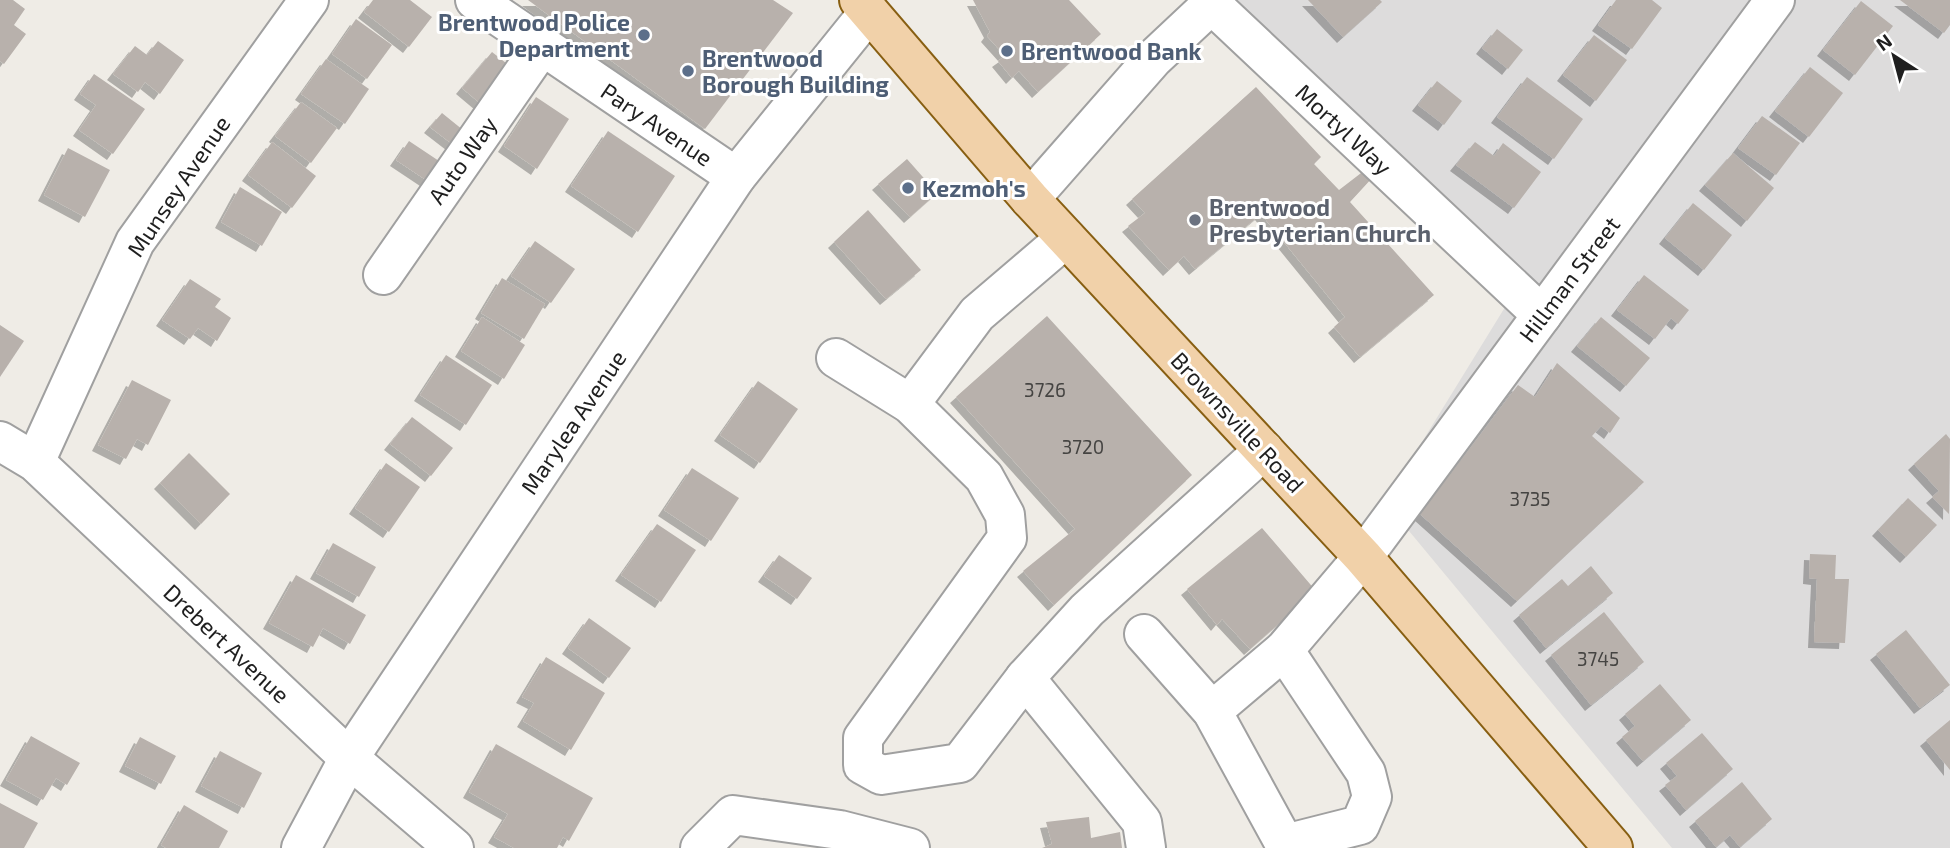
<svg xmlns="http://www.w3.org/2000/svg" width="1950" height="848" font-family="'Exo 2',sans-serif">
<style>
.residential{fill:#dddcdc}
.building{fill:#b8b1ac;filter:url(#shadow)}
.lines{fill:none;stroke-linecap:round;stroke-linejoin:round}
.minor-casing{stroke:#a0a0a0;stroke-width:42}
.major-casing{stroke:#885f12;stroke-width:42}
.minor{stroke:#fff;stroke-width:38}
.major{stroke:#f1d1a9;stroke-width:38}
.service-dot{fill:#5c6f8a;stroke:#fff;stroke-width:2.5}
.worship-dot{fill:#6b7280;stroke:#fff;stroke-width:2.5}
.labels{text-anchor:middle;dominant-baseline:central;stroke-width:6;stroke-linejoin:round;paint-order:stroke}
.number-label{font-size:19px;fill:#454442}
.service-label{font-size:23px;font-weight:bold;fill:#4e5e75;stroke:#fff;text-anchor:start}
.street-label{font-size:23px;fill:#1f1f1f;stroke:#fff}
.worship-label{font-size:23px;font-weight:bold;fill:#5b616d;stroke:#fff;text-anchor:start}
</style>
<defs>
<filter id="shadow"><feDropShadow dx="-6" dy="6" stdDeviation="0" flood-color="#0004"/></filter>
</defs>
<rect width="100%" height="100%" fill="#efece6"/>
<polygon class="residential" points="1226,0 1950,0 1950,848 1672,848 1385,502 1523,278"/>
<g class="building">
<polygon points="0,0 13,0 25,9 14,25 26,34 4,64 0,61"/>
<polygon points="373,0 410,0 432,17 409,47 364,12"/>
<polygon points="528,0 773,0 793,13 705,129"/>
<polygon points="973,0 1069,0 1101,34 1038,92 1019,71 1012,78 998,61 1005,56 987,36 990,32"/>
<polygon points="1308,0 1380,0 1382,2 1343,37"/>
<polygon points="1616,0 1652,0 1662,8 1632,49 1598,25"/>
<polygon points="1900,0 1950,0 1950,25 1944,33"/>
<polygon points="1861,1 1893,26 1855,75 1823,50"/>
<polygon points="356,19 392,45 367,79 332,54"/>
<polygon points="1497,29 1523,50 1508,69 1482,48"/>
<polygon points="1594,35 1627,60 1596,101 1563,75"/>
<polygon points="158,41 184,60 160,94 145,82 138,92 113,74 135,46 147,55"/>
<polygon points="492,52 511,67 481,104 462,88"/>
<polygon points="326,59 369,89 345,124 301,94"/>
<polygon points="1810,67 1843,93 1809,137 1775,111"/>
<polygon points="94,74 145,109 113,154 79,130 96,105 80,94"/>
<polygon points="1527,77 1583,119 1554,159 1497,117"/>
<polygon points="1437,81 1462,101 1444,125 1418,105"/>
<polygon points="1256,87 1321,157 1314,164 1339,190 1365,170 1373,177 1350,202 1434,295 1360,357 1334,327 1345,317 1261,214 1195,269 1184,256 1169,270 1128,226 1145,213 1132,199"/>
<polygon points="536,97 569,119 537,169 504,146"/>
<polygon points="301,102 337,128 311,163 275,136"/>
<polygon points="442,113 463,130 452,144 430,127"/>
<polygon points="1762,116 1800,143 1776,175 1738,148"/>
<polygon points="608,131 675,176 638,232 571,186"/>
<polygon points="409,141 439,161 426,180 396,160"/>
<polygon points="272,142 316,176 292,208 248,175"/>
<polygon points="1475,142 1494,156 1503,143 1541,172 1514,208 1456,165"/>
<polygon points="68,148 110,170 85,217 44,195"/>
<polygon points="1733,153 1774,188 1747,221 1705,185"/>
<polygon points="907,159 937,193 910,217 878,184"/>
<polygon points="240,187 282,212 262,246 221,222"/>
<polygon points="1693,203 1732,235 1704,270 1665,238"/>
<polygon points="868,210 921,270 886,299 834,242"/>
<polygon points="535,241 575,269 551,303 511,276"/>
<polygon points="1644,275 1689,310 1678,324 1671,318 1655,339 1617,310"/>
<polygon points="502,278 545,304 524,339 481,313"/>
<polygon points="190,279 221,299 215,307 231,318 217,341 198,328 190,339 162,320"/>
<polygon points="1047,316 1192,475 1054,605 1023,571 1075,529 956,397"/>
<polygon points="482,317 525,345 504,379 461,351"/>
<polygon points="1601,317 1650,358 1626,386 1577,346"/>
<polygon points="0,325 24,341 0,377"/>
<polygon points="446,355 492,385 466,425 420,395"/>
<polygon points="1557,363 1620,418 1610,433 1601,426 1592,436 1644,482 1517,601 1420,514 1518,385 1535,397"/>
<polygon points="132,380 171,400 148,445 137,439 126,459 98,445"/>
<polygon points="758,381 798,409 760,463 720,435"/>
<polygon points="412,417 453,448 431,476 390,444"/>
<polygon points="1946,434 1950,439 1949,514 1932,497 1939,491 1914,464"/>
<polygon points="189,453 230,494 201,524 160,483"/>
<polygon points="386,463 420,487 389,532 355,508"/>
<polygon points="692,468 739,498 711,541 664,510"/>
<polygon points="1908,498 1937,525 1906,557 1878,530"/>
<polygon points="657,524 696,550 661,602 621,575"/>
<polygon points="1262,528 1316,591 1250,649 1222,619 1217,625 1187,589"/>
<polygon points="333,543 376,567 359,597 316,573"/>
<polygon points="1810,554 1836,555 1835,579 1849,579 1845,643 1814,642 1817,579 1809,578"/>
<polygon points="779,555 812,578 797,599 764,576"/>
<polygon points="1591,566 1613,593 1546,648 1519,615 1562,579 1568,586"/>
<polygon points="296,575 366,615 350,644 323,628 313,647 269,623"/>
<polygon points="1604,612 1644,662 1591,705 1551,655"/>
<polygon points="589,618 631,648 609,678 568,648"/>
<polygon points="1906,630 1950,685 1920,708 1876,654"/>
<polygon points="546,657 605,693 571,750 523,721 534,703 522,697"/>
<polygon points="1660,684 1691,720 1643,761 1622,737 1635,726 1625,714"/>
<polygon points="1950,720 1950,770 1926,740"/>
<polygon points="1702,733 1733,769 1686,810 1665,785 1677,776 1666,763"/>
<polygon points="31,736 80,763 67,785 56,778 43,800 6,780"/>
<polygon points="140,737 176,756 161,784 125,766"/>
<polygon points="496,744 593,798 569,841 563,837 557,848 514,848 494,837 508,814 469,792"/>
<polygon points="220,751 262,773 244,808 201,786"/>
<polygon points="1742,782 1772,819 1740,847 1730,835 1716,847 1695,821"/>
<polygon points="0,803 38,823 24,848 0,848"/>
<polygon points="184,805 228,831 219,848 166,848 161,845"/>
<polygon points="1089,817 1091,838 1120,832 1122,848 1042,848 1052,844 1046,822"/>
</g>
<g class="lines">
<g class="minor-casing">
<g id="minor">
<polyline points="475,0 736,177"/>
<polyline points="1207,0 1542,315"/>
<polyline points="1030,199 1153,59 1216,0"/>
<polyline points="383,275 542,46"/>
<polyline points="836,358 910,404 984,477 1005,515 1007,538 863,738 863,765 881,775 960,763 1025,678"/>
<polyline points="910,404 977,314 1066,238"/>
<polyline points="0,441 35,462 349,758 454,848"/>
<polyline points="35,462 135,242 309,0"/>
<polyline points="1144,634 1212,711 1287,848"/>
<polyline points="1284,650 1366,773 1372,797 1360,825 1285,844"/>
<polyline points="1212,711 1284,650 1363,557 1775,0"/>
<polyline points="301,848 349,758 736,177 869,12"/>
<polyline points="700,848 733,815 840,830 910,848"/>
<polyline points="1146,848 1142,822 1025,678 1087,610 1264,450"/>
</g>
</g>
<g class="major-casing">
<polyline id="major" points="859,0 1030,199 1363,557 1613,848"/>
</g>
<use href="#minor" class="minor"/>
<use href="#major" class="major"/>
</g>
<g class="service-dot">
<circle cx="644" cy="35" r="7"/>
<circle cx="1007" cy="51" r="7"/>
<circle cx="688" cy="71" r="7"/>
<circle cx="908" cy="188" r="7"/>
</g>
<circle class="worship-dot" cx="1195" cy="220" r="7"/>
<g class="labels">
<g class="number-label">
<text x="1045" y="389">3726</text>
<text x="1083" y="446">3720</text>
<text x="1530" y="498">3735</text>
<text x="1598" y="658">3745</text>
</g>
<g class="service-label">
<text x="630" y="22" text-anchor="end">Brentwood Police<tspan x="630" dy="26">Department</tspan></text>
<text x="1021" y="51">Brentwood Bank</text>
<text x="702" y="58">Brentwood<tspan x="702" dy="26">Borough Building</tspan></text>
<text x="922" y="188">Kezmoh's</text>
</g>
<g class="street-label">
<text transform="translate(657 124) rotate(34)">Pary Avenue</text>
<text transform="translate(1344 129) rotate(43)">Mortyl Way</text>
<text transform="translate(462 160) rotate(-55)">Auto Way</text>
<text transform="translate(178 186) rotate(-56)">Munsey Avenue</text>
<text transform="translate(1569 279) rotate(-53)">Hillman Street</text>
<text transform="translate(573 422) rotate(-56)">Marylea Avenue</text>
<text transform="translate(1238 422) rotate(47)">Brownsville Road</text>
<text transform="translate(227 643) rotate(43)">Drebert Avenue</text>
</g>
<g class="worship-label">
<text x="1209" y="207">Brentwood<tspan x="1209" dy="26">Presbyterian Church</tspan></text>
</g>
</g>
<g transform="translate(1894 56) rotate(324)" stroke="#ffffff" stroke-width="5" paint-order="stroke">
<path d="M0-5L12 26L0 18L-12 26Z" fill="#1f1f1f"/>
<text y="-10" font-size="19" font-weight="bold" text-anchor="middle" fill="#1f1f1f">N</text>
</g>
</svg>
